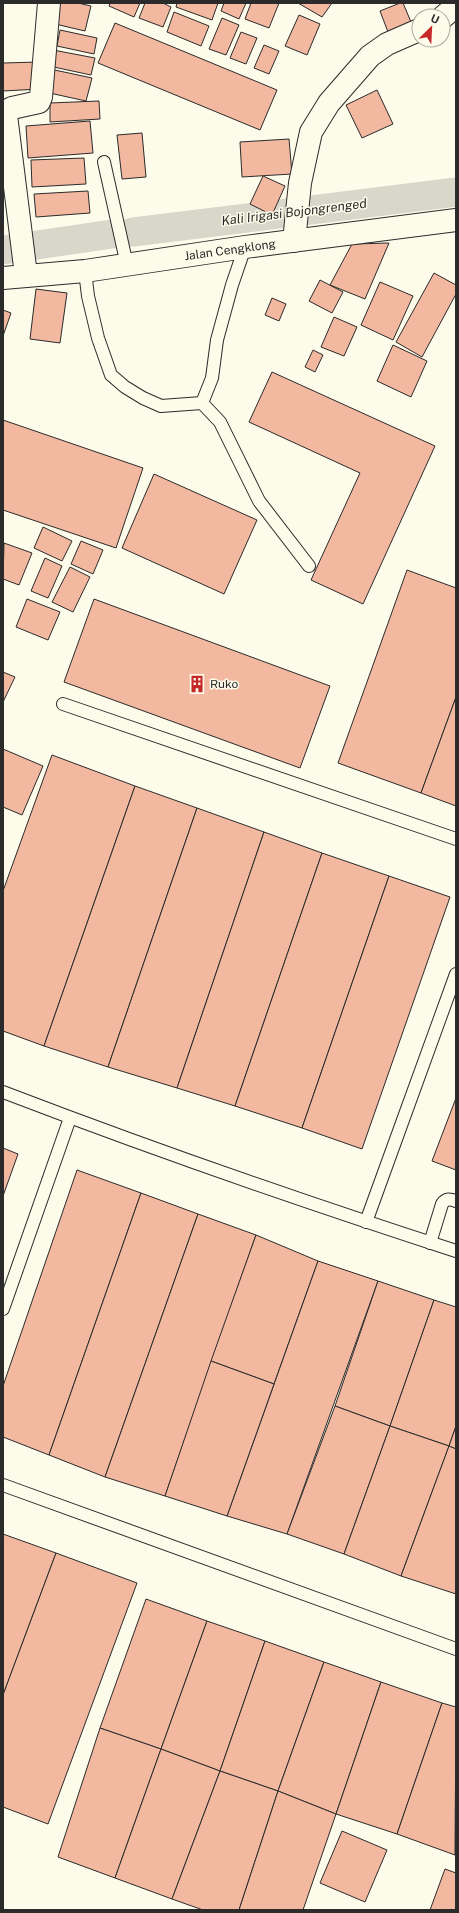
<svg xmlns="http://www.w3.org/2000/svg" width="459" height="1913" font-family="'Public Sans',sans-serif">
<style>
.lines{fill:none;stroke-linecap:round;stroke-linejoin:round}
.canal{stroke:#d8d7c9;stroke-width:29}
.building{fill:#f2b8a0;stroke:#2b2b2b}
.lane-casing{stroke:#2b2b2b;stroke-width:14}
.street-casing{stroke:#2b2b2b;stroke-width:24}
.secondary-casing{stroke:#2b2b2b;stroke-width:24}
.lane{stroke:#fdfbea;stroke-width:12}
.street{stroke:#fdfbea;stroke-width:22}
.secondary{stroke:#fdfbea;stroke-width:22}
.labels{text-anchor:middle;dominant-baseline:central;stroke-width:3;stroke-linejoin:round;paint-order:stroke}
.street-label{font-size:12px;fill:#2b2b2b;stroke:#fdfbea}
.poi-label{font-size:12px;fill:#2b2b2b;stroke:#fdfbea;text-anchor:start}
.water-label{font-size:13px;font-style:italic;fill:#2b2b2b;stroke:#fdfbea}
</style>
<rect width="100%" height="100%" fill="#fdfbea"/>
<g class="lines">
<g class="canal">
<polyline points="133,232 456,192"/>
<polyline points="3,250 112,234"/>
</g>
</g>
<g class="building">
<polygon points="52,3 78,3 91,6 85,31 51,23"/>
<polygon points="110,3 140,3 134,17 109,6"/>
<polygon points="145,3 163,3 171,7 163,27 139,18"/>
<polygon points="177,3 218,3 212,20 176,7"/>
<polygon points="224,3 246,3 239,19 221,11"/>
<polygon points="251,3 279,3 269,28 245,19"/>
<polygon points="298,3 332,3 322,17"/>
<polygon points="400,3 403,3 411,22 388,32 380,11"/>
<polygon points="174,12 209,26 201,46 167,32"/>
<polygon points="299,15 320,24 307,55 285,46"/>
<polygon points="222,18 239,25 226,55 209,49"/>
<polygon points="115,23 277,90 260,130 98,63"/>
<polygon points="60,30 97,38 94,54 57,46"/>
<polygon points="241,32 257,38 246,64 230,58"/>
<polygon points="264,45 279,51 269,74 254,68"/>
<polygon points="53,50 95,58 91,75 49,66"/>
<polygon points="38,62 40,89 3,91 3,63"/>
<polygon points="50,69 92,78 86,101 45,92"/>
<polygon points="377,90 393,124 362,138 346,105"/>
<polygon points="99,101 100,119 50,122 50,103"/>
<polygon points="90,121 93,153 28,158 26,126"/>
<polygon points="142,133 146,177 122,179 117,135"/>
<polygon points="289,139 292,174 242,177 240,142"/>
<polygon points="84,158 86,184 32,187 31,160"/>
<polygon points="263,176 285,186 272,215 250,204"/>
<polygon points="88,191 90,213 36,217 34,194"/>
<polygon points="389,243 365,299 330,285 352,244"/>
<polygon points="434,273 456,285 456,294 422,357 396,342"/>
<polygon points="320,280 343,292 332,313 309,301"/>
<polygon points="380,282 413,296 393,340 361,325"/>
<polygon points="36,289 67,293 60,343 30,339"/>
<polygon points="272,298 286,304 279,321 265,315"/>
<polygon points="3,310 11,313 3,336"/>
<polygon points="334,317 357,327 344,356 321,347"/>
<polygon points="393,345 427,361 411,397 377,381"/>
<polygon points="313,350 323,355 315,372 305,367"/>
<polygon points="272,372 435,446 363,604 311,580 360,473 249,422"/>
<polygon points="3,420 143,468 116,548 3,510"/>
<polygon points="154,474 257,520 224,594 122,548"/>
<polygon points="43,527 72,541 62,561 34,548"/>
<polygon points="81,541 103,550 93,574 71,564"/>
<polygon points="4,543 32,553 19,585 3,579"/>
<polygon points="45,558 62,566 48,598 31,591"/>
<polygon points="70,567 90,577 73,612 52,602"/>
<polygon points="407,570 456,588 456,697 421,793 338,763"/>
<polygon points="27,599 60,612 48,640 16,627"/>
<polygon points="94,599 330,686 300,768 64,682"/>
<polygon points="3,672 15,677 3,702"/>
<polygon points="456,697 456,806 421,793"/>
<polygon points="3,749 43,766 22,815 3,807"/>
<polygon points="52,755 135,786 44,1046 3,1031 3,891"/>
<polygon points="135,786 197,808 108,1067 44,1046"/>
<polygon points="197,808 264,832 177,1088 108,1067"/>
<polygon points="264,832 322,853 235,1106 177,1088"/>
<polygon points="322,853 389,876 302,1128 235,1106"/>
<polygon points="389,876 450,897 362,1149 302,1128"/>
<polygon points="456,1098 456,1170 432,1161"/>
<polygon points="3,1148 18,1154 3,1196"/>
<polygon points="77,1170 141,1193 49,1455 3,1437 3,1386"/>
<polygon points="141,1193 198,1214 105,1477 49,1455"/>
<polygon points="198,1214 256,1235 165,1496 105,1477"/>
<polygon points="256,1235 318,1261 274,1384 211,1361"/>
<polygon points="318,1261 378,1281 287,1534 227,1516"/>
<polygon points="378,1281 434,1300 390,1426 335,1406"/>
<polygon points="434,1300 456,1307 456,1426 449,1446 390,1426"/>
<polygon points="211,1361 274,1384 227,1516 165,1496"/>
<polygon points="335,1406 390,1426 344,1554 287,1534"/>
<polygon points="390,1426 449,1446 401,1576 344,1554"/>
<polygon points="456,1426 456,1449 449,1446"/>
<polygon points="449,1446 456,1449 456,1594 401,1576"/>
<polygon points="3,1534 56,1553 3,1695"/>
<polygon points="56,1553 137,1583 48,1824 3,1807 3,1695"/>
<polygon points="146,1599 207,1621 161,1749 100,1728"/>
<polygon points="207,1621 265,1641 220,1771 161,1749"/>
<polygon points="265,1641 324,1662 278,1791 220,1771"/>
<polygon points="324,1662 381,1682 336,1814 278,1791"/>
<polygon points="381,1682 442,1703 397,1834 336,1814"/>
<polygon points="442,1703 456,1707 455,1855 397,1834"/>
<polygon points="100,1728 161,1749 115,1878 58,1857"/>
<polygon points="161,1749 220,1771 172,1899 115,1878"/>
<polygon points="220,1771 278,1791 239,1910 203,1910 172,1899"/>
<polygon points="278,1791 336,1814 303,1910 239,1910"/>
<polygon points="342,1831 387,1850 365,1902 320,1883"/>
<polygon points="445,1869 456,1873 456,1910 430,1910"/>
</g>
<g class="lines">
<g class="lane-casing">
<g id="lane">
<polyline points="104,162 127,265"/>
<polyline points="85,271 88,296 98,338 111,375 125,387 143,398 161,406 202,403 220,422 259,501 309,566"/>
<polyline points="202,403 212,378 217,340 232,285 245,247"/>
<polyline points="63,704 456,839"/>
<path d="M3,1092C152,1149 304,1202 456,1251"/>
<polyline points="366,1222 456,974"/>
<path d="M430,1243L442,1204C446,1198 450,1199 456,1201"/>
<polyline points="3,1309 70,1118"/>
<polyline points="3,1485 456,1649"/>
</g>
</g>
<g class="street-casing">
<g id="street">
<polyline points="443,17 456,6"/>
<polyline points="294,241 300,183 311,132 329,103 370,56 387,44 419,30"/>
<polyline points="26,275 6,115 8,110 12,108 39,102 41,97 49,3"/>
</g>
</g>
<g class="secondary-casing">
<polyline id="secondary" points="3,278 85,271 245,247 456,220"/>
</g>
<use href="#lane" class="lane"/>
<use href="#street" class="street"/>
<use href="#secondary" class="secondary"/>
</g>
<defs>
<g id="building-bare" transform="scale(1.38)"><path d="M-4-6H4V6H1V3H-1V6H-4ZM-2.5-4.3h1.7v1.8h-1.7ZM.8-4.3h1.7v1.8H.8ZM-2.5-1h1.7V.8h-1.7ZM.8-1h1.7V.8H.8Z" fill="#c62828" stroke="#fdfbea" stroke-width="2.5" paint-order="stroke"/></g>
</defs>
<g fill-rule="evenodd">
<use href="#building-bare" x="197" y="684"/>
</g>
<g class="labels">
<g class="street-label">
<text transform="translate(230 250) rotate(-8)">Jalan Cengklong</text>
</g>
<g class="poi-label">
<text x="210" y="684">Ruko</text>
</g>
<g class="water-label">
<text transform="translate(294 212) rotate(-7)">Kali Irigasi Bojongrenged</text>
</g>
</g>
<rect width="459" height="1913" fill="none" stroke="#2b2b2b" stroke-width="8"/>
<g transform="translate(431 28) rotate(24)"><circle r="19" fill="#fdfbea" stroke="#a9a89e"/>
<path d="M0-3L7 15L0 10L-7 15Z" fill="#c62828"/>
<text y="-6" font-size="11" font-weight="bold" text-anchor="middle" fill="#2b2b2b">U</text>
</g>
</svg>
